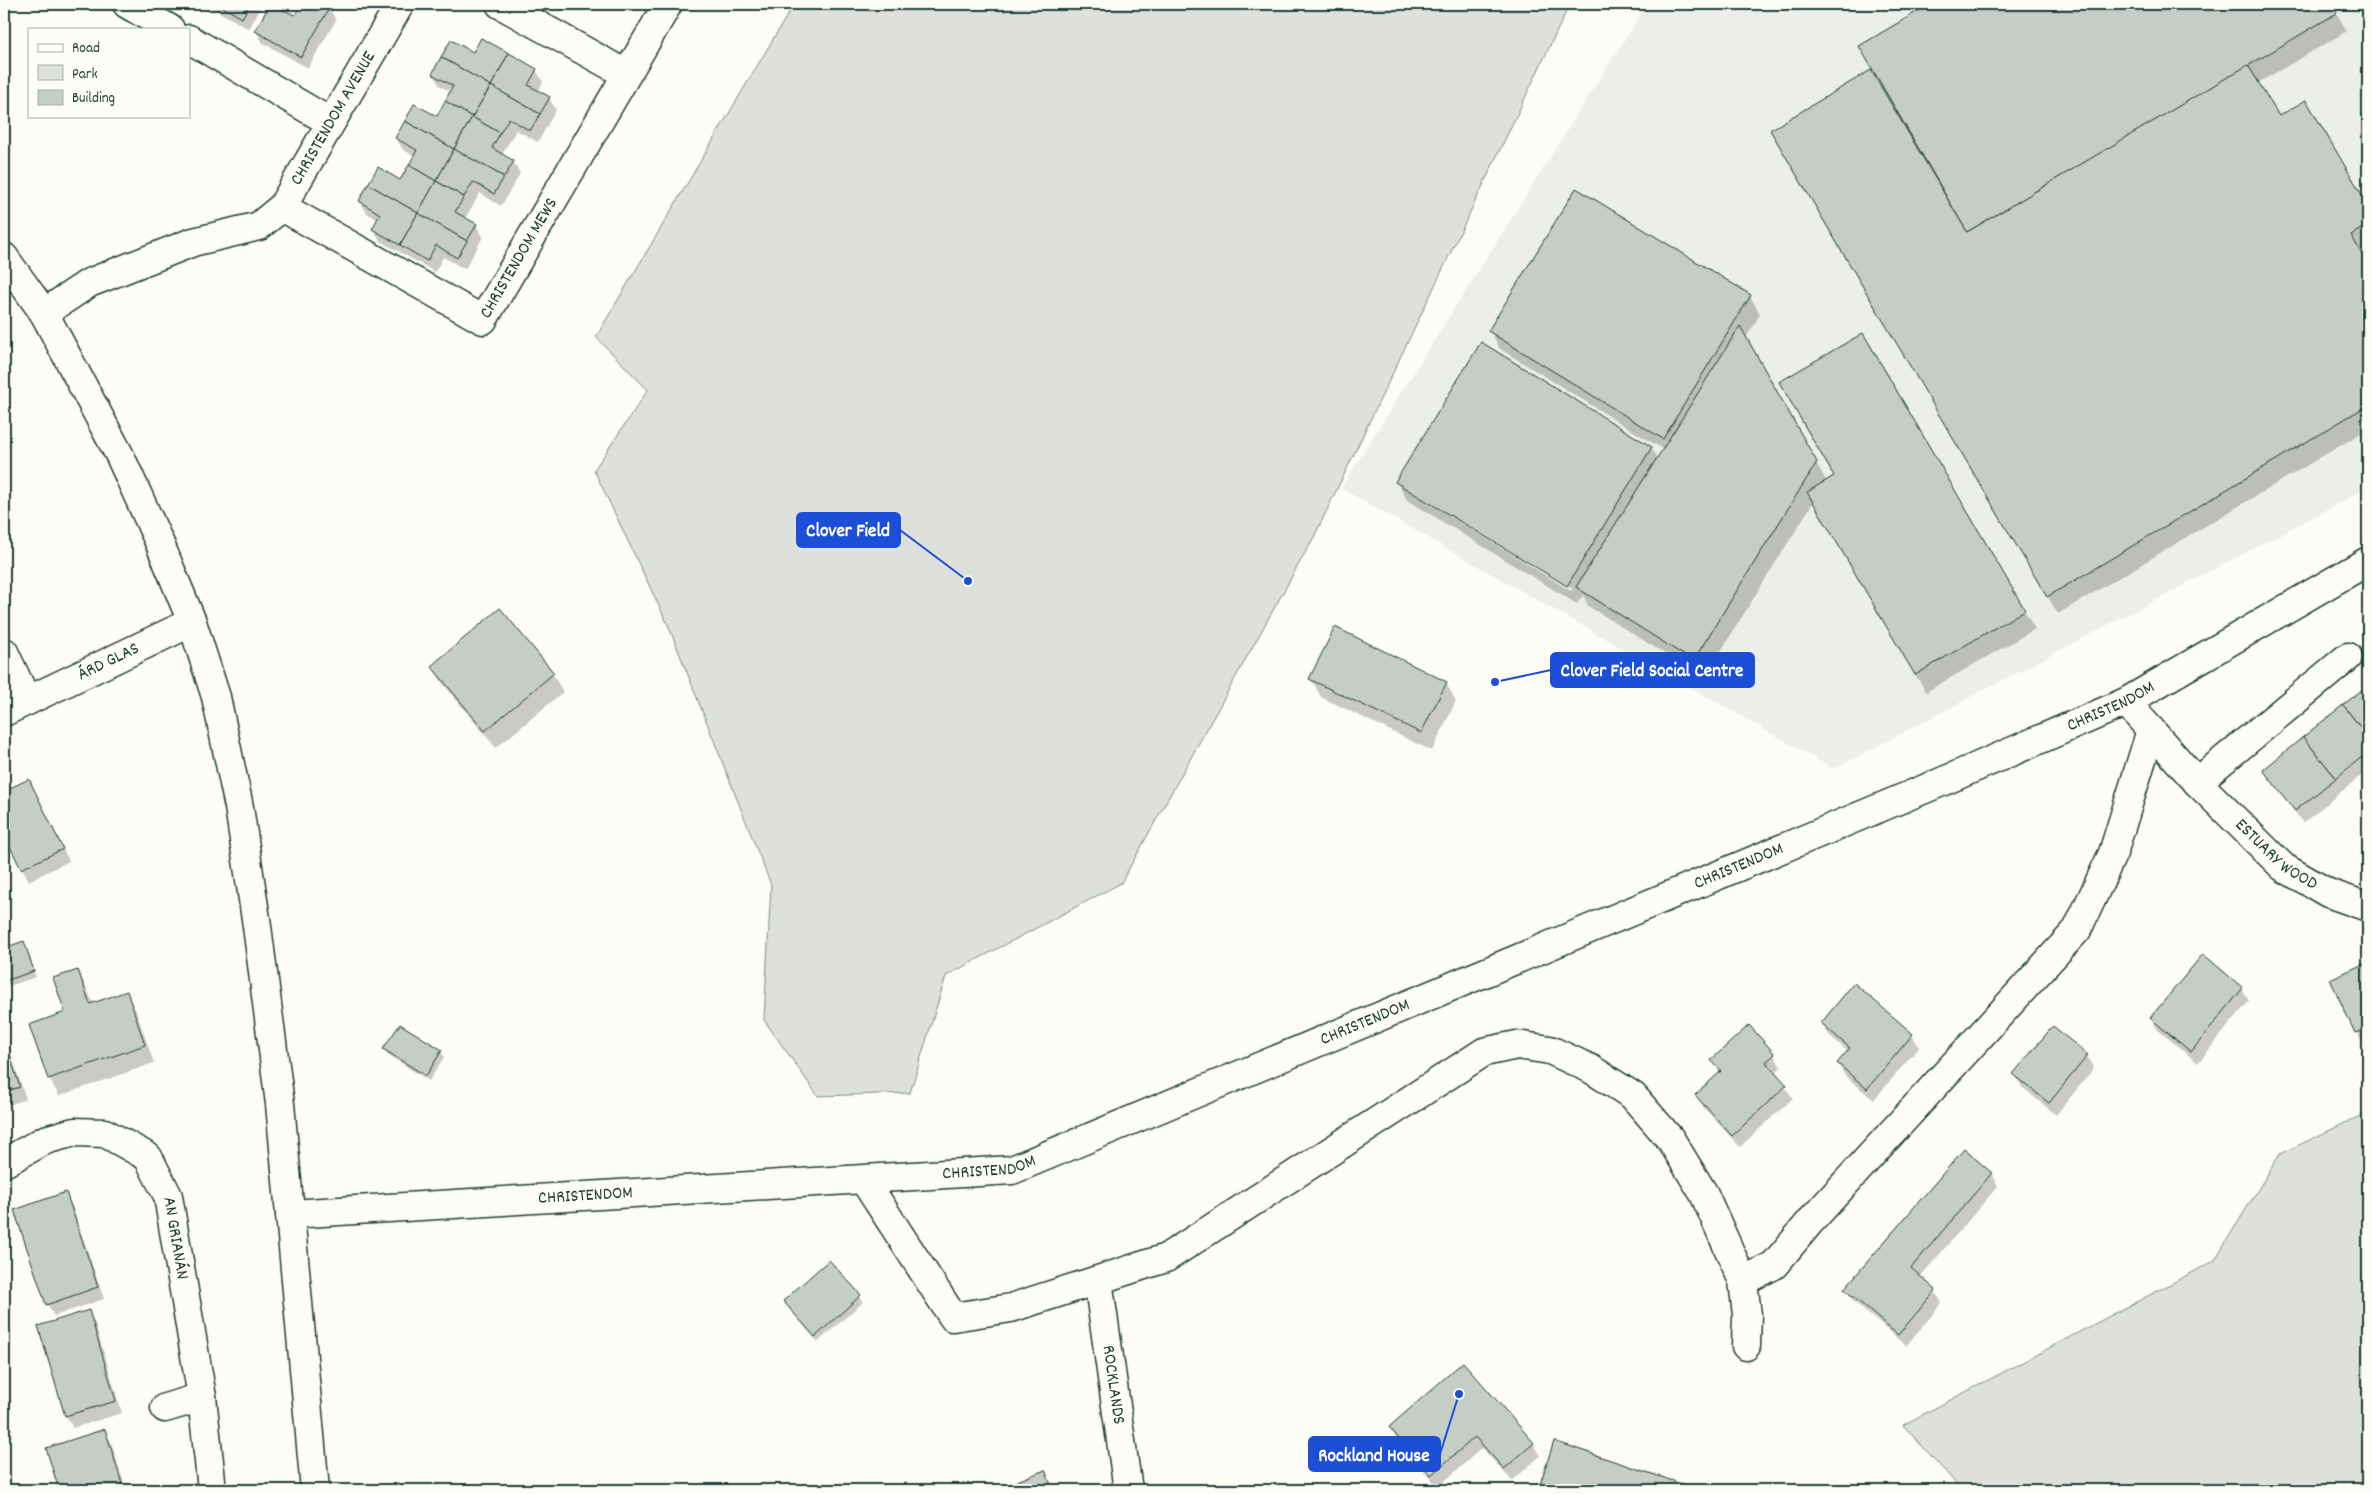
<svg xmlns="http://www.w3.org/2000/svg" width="2372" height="1494" font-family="Dekko,sans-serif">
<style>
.built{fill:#eceee9}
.green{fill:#dde0db;stroke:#7e8e88}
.shadow{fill:#0003;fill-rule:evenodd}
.building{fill:#c6cdc7;stroke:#1f3d34}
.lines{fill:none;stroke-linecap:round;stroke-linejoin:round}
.street-casing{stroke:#1f3d34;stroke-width:31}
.secondary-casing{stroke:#1f3d34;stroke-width:31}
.street{stroke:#fdfcf7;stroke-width:28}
.secondary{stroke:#fdfcf7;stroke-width:28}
.labels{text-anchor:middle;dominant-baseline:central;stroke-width:4.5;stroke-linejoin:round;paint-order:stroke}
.street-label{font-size:18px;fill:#1f3d34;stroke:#fdfcf7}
.leader{fill:none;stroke:#1d4ed8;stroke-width:2}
.callout-dot{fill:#1d4ed8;stroke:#fdfcf7;stroke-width:2}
.callout{fill:#1d4ed8;stroke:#1d4ed8;stroke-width:2}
.callout-label{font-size:19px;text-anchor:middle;font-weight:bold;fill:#fff}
</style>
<rect width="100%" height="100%" fill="#fdfcf7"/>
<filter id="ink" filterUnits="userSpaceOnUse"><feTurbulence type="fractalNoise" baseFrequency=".02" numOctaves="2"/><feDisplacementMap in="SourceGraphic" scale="10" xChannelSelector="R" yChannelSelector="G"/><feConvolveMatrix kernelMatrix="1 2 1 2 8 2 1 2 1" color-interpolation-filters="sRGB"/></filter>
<g filter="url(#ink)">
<polygon class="built" points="1647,4 2368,4 2368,488 1834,769 1341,488"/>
<g class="green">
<polygon points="794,4 1570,4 1315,535 1121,883 946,976 910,1093 818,1096 764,1020 771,885 669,627 594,470 648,390 596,337"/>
<polygon points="2368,1112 2368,1490 1962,1490 1903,1425 2214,1261 2280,1154"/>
</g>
<g class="shadow">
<polygon points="205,4 261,4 262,5 249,29"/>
<polygon points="271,4 295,17 303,4 322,4 329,8 336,20 308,68 263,43 256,31"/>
<polygon points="1933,4 2206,4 2210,10 2220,4 2331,4 2347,31 2258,83 2278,118 2305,101 2368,207 2368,249 2360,254 2368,267 2368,429 2058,614 1772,131 1873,71 1861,46"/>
<polygon points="473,54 536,70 543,82 538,91 549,98 556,110 538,142 516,130 502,155 513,161 520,174 501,206 480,193 465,219 476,225 483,237 465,269 443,257 435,272 380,241 373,229 378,220 367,213 360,201 400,182 415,156 403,150 396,138 437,118 451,92 440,86 433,74"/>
<path d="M1750,296L1760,314L1746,338L1827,482L1836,477L1863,335L2035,629L1926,692L1814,501L1704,678L1588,606L1583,595L1577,604L1407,500L1397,482L1651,448L1658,459L1664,450L1500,349L1490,331ZM1411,490L1573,589L1571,591L1411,492Z"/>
<polygon points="432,666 553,674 563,692 496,748 443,684"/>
<polygon points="1311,679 1446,683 1456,701 1432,751 1321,697"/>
<polygon points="2368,686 2368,770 2303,823 2264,770"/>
<polygon points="28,780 69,861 29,881 4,832 4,793"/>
<polygon points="24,942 36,977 9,986 4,975 4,949"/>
<polygon points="2203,956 2242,989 2249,1001 2198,1063 2158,1030 2151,1018"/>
<polygon points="2367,964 2368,1043 2363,1045 2332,980"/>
<polygon points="78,971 94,1004 126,993 136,1011 154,1063 59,1096 49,1078"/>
<polygon points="1854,985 1912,1035 1919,1047 1874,1100 1845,1076 1838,1063 1848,1052 1829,1035 1822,1023"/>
<polygon points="1748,1027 1774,1055 1781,1067 1775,1073 1793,1098 1740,1147 1704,1108 1697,1096 1720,1072 1713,1060"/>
<polygon points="4,1040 10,1051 26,1099 4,1107"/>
<polygon points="385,1049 441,1051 444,1057 429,1081 388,1055"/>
<polygon points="2087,1056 2094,1068 2056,1115 2022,1087 2015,1075"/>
<polygon points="1991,1174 1998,1186 1920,1277 1935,1291 1942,1303 1906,1346 1853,1301 1846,1289"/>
<polygon points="65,1194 72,1206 104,1299 54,1316 47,1304"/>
<polygon points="829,1261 863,1302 818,1342 784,1302"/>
<polygon points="88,1312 95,1324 122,1413 73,1428 66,1416 39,1327"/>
<polygon points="1463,1363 1533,1443 1540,1456 1512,1481 1482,1448 1438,1487 1397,1440 1390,1428"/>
<polygon points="104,1430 111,1442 126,1490 61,1490 47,1448"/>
<polygon points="1555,1443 1696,1490 1540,1490"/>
<polygon points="1045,1472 1054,1490 998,1490"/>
</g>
<g class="building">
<polygon points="218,4 250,4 242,18"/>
<polygon points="270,4 295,15 301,4 325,4 330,7 301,57 255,31"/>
<polygon points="1930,4 2208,4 2210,8 2218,4 2332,4 2337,13 1967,232 1859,46"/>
<polygon points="481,38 509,53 491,86 441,57 451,40 473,52"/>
<polygon points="509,53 537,69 528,85 550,97 540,114 491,86"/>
<polygon points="441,57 491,86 472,117 445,101 453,86 432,74"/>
<polygon points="2248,65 2279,116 2306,100 2368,205 2368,225 2351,235 2368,265 2368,405 2047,597 1770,130 1871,70 1967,232"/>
<polygon points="491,86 540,114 530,131 509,118 500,133 472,117"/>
<polygon points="445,101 472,117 454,149 405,121 414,104 437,116"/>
<polygon points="472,117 500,133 492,148 514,161 504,177 454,149"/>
<polygon points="405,121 454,149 436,181 409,165 417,150 395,138"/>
<polygon points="454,149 504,177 494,194 473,182 464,197 436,181"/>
<polygon points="409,165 436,181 418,213 368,184 378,167 400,180"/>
<polygon points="436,181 464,197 455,212 477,224 467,241 418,213"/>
<polygon points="368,184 418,213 400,245 372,229 380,214 359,201"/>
<polygon points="1576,188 1751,295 1663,439 1488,331"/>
<polygon points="418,213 467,241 457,258 436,245 427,261 400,245"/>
<polygon points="1740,326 1817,462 1693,661 1576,587"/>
<polygon points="1863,333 2025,610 1915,675 1807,492 1834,476 1779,382"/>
<polygon points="1481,342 1652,447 1567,586 1395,482"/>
<polygon points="500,608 554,673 485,731 431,666"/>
<polygon points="1335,627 1447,682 1421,733 1309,679"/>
<polygon points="2368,685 2368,737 2343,705"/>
<polygon points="2343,705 2368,737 2368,752 2336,778 2303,737"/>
<polygon points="2303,737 2336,778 2295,811 2263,770"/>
<polygon points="29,779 63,849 21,869 4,834 4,791"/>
<polygon points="24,941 34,971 5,981 4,948"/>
<polygon points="2203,954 2243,988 2191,1052 2150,1018"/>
<polygon points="2368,962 2368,1028 2355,1033 2330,979"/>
<polygon points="78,970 90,1004 127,991 145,1045 48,1079 29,1025 65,1012 53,978"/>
<polygon points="1854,983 1913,1034 1867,1089 1837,1063 1850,1048 1821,1023"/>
<polygon points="400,1024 442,1050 426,1076 383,1049"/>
<polygon points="1749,1025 1775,1054 1766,1062 1787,1085 1732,1136 1695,1095 1721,1071 1711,1060"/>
<polygon points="2053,1026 2088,1055 2049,1103 2013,1074"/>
<polygon points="4,1038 20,1087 4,1092"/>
<polygon points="1964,1149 1992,1173 1911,1268 1936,1290 1898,1335 1844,1289"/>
<polygon points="66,1192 98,1287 46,1305 14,1210"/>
<polygon points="829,1260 861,1295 815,1337 783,1301"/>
<polygon points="89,1310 116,1401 65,1416 38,1326"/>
<polygon points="1463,1362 1534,1443 1504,1469 1475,1437 1431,1475 1389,1427"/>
<polygon points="105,1429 124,1490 59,1490 46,1448"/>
<polygon points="1554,1441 1700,1490 1538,1490"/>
<polygon points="1045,1470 1053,1490 995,1490"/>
</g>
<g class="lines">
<g class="street-casing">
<g id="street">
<polyline points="127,4 170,29"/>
<polyline points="500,4 626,74"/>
<polyline points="189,39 330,122"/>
<path id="s1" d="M282,207L483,320L668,4"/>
<path id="s2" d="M44,313L89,283L193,242L259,226L282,207L400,4"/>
<polyline points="4,652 27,701"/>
<path id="s3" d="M2126,702L2197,782L2283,867L2328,893L2368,907"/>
<path id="s4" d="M4,712L192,622"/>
<polyline points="2197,782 2348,657"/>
<path id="s5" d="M4,1163L45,1140L74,1132L105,1133L148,1157L168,1196L202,1397L211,1480"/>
<polyline points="864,1180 953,1317 1011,1308 1166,1258 1484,1052 1517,1045 1550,1050 1591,1069 1633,1096 1671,1140 1704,1194 1743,1281 1747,1315 1746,1346"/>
<path id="s6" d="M1098,1280L1128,1490"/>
<polyline points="1743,1281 1774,1265 1810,1222 2077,930 2113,853 2151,730"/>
<polyline points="165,1408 202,1397"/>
</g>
</g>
<g class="secondary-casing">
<g id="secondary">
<polyline points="4,257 44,313 120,456 160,544 192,622 216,697 239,807 257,926 280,1104 315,1490"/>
<path id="s7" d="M290,1214L1012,1170L1951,778L2126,702L2368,561"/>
</g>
</g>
<use href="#street" class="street"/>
<use href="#secondary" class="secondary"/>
</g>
</g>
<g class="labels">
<g class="street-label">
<text stroke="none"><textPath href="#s2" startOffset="366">CHRISTENDOM AVENUE</textPath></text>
<text stroke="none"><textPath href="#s1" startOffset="302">CHRISTENDOM MEWS</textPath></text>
<text stroke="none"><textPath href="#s4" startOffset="116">ÁRD GLAS</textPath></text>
<text stroke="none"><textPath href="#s7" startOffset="1916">CHRISTENDOM</textPath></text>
<text stroke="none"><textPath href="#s3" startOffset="215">ESTUARY WOOD</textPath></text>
<text stroke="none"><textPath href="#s7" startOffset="1511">CHRISTENDOM</textPath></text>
<text stroke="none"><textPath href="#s7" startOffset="1106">CHRISTENDOM</textPath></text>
<text stroke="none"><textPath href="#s7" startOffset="701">CHRISTENDOM</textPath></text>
<text stroke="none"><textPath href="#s7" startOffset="296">CHRISTENDOM</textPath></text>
<text stroke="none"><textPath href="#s5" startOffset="244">AN GRIANÁN</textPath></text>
<text stroke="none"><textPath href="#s6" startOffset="106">ROCKLANDS</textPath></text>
</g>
</g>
<path class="leader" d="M968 581L900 530M1495 682L1551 670M1459 1394L1440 1454"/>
<g class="callout-dot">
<circle cx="968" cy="581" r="5"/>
<circle cx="1495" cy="682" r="5"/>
<circle cx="1459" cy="1394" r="5"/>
</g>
<g class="callout">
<rect x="797" y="513" width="103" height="34" rx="5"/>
<rect x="1551" y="653" width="203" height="34" rx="5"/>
<rect x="1309" y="1437" width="131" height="34" rx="5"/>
</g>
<g class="callout-label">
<text x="848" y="536">Clover Field</text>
<text x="1652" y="676">Clover Field Social Centre</text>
<text x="1374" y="1461">Rockland House</text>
</g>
<rect width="2372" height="1494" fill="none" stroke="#fdfcf7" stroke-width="20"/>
<rect x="10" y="10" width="2352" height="1474" fill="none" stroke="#1f3d34" stroke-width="2" filter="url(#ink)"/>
<rect x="28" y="28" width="162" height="90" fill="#fdfcf7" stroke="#a4b0a9"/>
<rect x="38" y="44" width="25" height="8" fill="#fdfcf7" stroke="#a4b0a9"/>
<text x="72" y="52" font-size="15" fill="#1f3d34">Road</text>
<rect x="38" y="65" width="25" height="15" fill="#dde0db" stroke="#a4b0a9"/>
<text x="72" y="78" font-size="15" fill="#1f3d34">Park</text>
<rect x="38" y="90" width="25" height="15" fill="#c6cdc7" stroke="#a4b0a9"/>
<text x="72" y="102" font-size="15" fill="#1f3d34">Building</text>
</svg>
